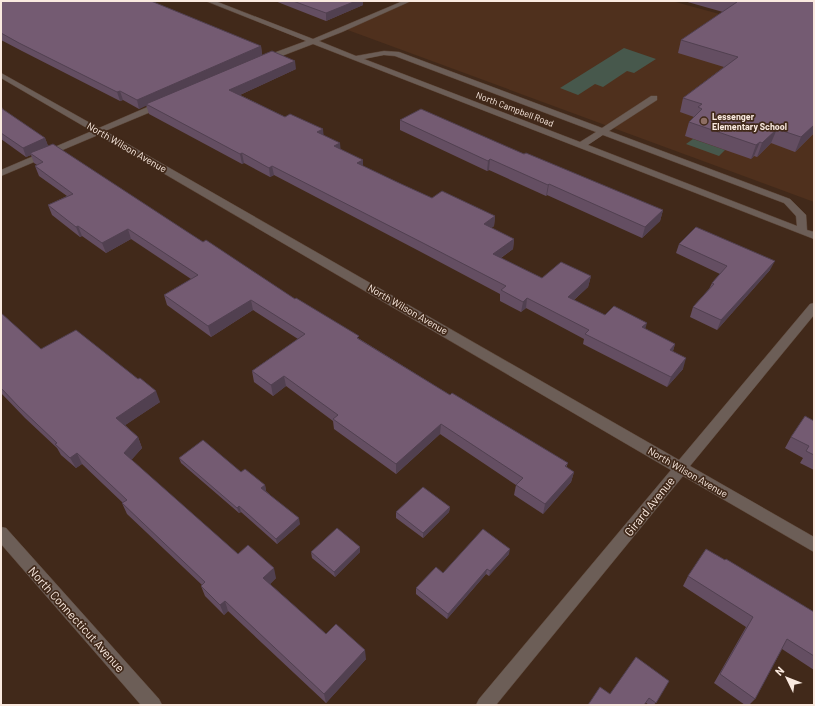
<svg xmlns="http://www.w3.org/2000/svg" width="815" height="706" font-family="Barlow,sans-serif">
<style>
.built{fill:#4f301d}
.green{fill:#47584c}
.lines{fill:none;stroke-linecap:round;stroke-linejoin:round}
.minor-casing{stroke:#5b4436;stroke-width:1}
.minor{fill:#6c5e57;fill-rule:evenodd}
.wall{fill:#644e62}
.shaded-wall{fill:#514050}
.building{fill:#745b72;stroke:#514050}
.education-dot{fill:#8d6e63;stroke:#41291a;stroke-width:1.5}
.labels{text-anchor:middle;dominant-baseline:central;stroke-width:3.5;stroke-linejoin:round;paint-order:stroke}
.far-street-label{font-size:9px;fill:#faeae0;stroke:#41291a}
.far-poi-label{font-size:9px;font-weight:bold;fill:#faeae0;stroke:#41291a;text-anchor:start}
.street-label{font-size:10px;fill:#faeae0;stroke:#41291a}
.near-street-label{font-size:12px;fill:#faeae0;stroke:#41291a}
</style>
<rect width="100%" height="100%" fill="#41291a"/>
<polygon class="built" points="408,1 672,1 814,40 814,202 345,29"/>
<g class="green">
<polygon points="624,48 656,59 634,73 627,71 603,87 595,84 578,95 560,88"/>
<polygon points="693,139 725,150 719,156 686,144"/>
</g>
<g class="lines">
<g class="minor-casing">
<g id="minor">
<path d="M206,1H215L313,39L403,1H411L342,32L319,41L356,56L384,51L399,52L602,128L651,96H657V100L609,131L790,199L806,215L807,230L814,232V239L313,44L266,62H260V58L306,41ZM384,55L395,56L596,132L580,142L364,59ZM603,135L784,203L796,216L797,226L588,145Z"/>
<polygon points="1,73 99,128 159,102 165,102 165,106 105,131 679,460 810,304 814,303 814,315 690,466 814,537 814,552 683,476 496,705 476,705 479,699 671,470 98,135 1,176 1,170 92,131 1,78"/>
<polygon points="1,527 6,528 159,699 162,705 141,705 1,544"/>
</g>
</g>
<use href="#minor" class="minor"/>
</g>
<g class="wall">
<polygon points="1,1 261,46 262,55 215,75 296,69 240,95 285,117 323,129 323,135 341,150 363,166 399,183 432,198 495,216 494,226 491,228 514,239 513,249 501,258 542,278 591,276 588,287 574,300 605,315 645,329 675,344 673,351 683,369 667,387 583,344 584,339 526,308 521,312 500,301 500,294 421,252 274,175 270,177 244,163 242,164 149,114 146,105 139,109 123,100 120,101 22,51 1,40"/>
<polygon points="275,1 363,1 363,5 326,21"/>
<polygon points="684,1 814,1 814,133 795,152 771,143 757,157 754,156 751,159 685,136 689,122 694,117 680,112 683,98 724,67 678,53 681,40 723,12"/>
<polygon points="1,107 2,107 3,110 45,138 48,146 450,395 568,463 566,468 574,472 571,482 543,514 514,495 516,485 440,434 396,474 334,429 333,421 286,386 273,396 254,382 252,371 298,339 253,310 211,337 167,305 164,295 191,279 131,239 106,253 82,236 80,237 52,215 48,205 67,196 39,176 35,166 37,165 34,163 31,155 26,157 1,139"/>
<polygon points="400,120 524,154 663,210 660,221 642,238 547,195 546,196 489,170 487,171 400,130"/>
<polygon points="679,244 770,270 717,330 690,317 693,307 709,289 712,283 720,274 676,253"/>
<polygon points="1,313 41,349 160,402 125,425 138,437 142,448 131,460 238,554 276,578 270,584 326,634 366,659 326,703 228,611 224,615 205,596 201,586 202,585 127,514 122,503 123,503 82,464 76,468 61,455 57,448 25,418 1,393"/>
<polygon points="814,421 814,470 800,463 803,458 785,448 791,437"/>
<polygon points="179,458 265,485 266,491 300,524 277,544 241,512 239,513 181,463"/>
<polygon points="450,507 449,512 423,538 396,518 396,512"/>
<polygon points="360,547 360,552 335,577 312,558 311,552"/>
<polygon points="509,554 489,576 486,574 447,619 416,594 416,588 443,573"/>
<polygon points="725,560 814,612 814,670 782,649 755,699 749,705 745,705 714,683 746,627 683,586 688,576"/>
<polygon points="669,681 654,705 649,705 646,703 610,694"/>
</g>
<g class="shaded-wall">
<polygon points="356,1 363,1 363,5 326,21 326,13"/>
<polygon points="261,46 262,55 139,109 137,100"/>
<polygon points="295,61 296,69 231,99 229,90"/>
<polygon points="120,91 123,100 120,101 117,92"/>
<polygon points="814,125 814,133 795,152 801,137"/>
<polygon points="323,129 324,139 317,132"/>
<polygon points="777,129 771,143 757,157 762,143"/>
<polygon points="45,138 49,148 30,153 31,155 26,157 23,148"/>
<polygon points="760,142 754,156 751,159 756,145"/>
<polygon points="340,143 341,153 334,146"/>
<polygon points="242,153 244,163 242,164 240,154"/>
<polygon points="490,159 489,170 487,171 488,161"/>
<polygon points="363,160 363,170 357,163"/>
<polygon points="272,166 274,175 270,177 269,168"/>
<polygon points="549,184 547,195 546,196 548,185"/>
<polygon points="663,210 660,221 642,238 645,227"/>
<polygon points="495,216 494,226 483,234 484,224"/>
<polygon points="78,226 82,236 80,237 76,227"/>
<polygon points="128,229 131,239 106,253 102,243"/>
<polygon points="514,239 513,249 492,264 493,254"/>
<polygon points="775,261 770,270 717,330 721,320"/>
<polygon points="591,276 588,287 566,307 568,297"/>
<polygon points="527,298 526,308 521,312 523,302"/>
<polygon points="251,300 253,310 211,337 208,326"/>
<polygon points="647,323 644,333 642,327"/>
<polygon points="675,344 672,354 670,350"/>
<polygon points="686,358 683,369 667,387 671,377"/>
<polygon points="284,376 286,386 273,396 271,385"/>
<polygon points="156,391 160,402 121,428 116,418"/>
<polygon points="441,424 440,434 396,474 396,464"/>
<polygon points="138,437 142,448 128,464 124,453"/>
<polygon points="77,453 82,464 76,468 70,458"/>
<polygon points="574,472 571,482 543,514 545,504"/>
<polygon points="265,485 266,491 263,494 261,488"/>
<polygon points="239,506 241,512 239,513 237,508"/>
<polygon points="450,507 449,512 423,538 423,533"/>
<polygon points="299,518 300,524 277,544 276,539"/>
<polygon points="360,547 360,552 335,577 334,572"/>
<polygon points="510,549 509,554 489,576 490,571"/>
<polygon points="274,568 276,578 266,588 263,578"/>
<polygon points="487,569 486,574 447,619 448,614"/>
<polygon points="225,601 228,611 224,615 220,605"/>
<polygon points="365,650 366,659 326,703 324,694"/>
</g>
<g class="building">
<polygon points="1,1 151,1 261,46 137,100 120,91 117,92 19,43 1,33"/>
<polygon points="293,1 356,1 326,13"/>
<polygon points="732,1 814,1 814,125 801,137 777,129 762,143 760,142 756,145 689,122 702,109 698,107 702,104 683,98 738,57 681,40 737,2"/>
<polygon points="272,51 295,61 229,90 285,117 290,114 323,129 317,132 340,143 334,146 363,160 357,163 399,183 432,198 442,191 495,216 484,224 514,239 493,254 542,278 561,262 591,276 568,297 605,315 614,306 647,323 642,327 675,344 670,350 686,358 671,377 585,334 589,330 527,298 523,302 501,290 506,286 421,242 272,166 269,168 242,153 240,154 146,104"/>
<polygon points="1,108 45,138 23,148 1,133"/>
<polygon points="421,109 524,154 526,153 663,210 645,227 549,184 548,185 490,159 488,161 400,120"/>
<polygon points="53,144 186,231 203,242 206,240 295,299 296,298 359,336 357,338 450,395 452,393 568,463 565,466 574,472 545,504 516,485 523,478 441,424 396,464 333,419 338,415 284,376 271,385 252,371 305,334 251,300 208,326 164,295 198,275 128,229 102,243 78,226 76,227 48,205 73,194 35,166 43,162 30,153"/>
<polygon points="696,227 775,261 721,320 693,307 714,284 712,283 727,266 679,244"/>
<polygon points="1,313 41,349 76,330 138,379 140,378 156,391 116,418 138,437 124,453 238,554 248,545 274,568 263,578 326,634 336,624 365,650 324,694 225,601 220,605 201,586 205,582 122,503 127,500 77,453 70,458 55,444 57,443 19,407 1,388"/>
<polygon points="805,416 814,421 814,455 806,451 809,446 791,437"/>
<polygon points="203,440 241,472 245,469 265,485 261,488 299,518 276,539 239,506 237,508 179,458"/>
<polygon points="423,487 450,507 423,533 396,512"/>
<polygon points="337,528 360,547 334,572 311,552"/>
<polygon points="483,529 510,549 490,571 487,569 448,614 416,588 436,567 443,573"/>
<polygon points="706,549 725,560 726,559 814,612 814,656 787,639 755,699 720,674 753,617 688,576"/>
<polygon points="636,657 669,681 656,703 649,698 644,705 588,705 600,687 610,694"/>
</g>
<circle class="education-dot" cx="704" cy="121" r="4"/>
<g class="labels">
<g class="far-street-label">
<text transform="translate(515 109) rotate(21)">North Campbell Road</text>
</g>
<g class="far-poi-label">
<text x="712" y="116">Lessenger<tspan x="712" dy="10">Elementary School</tspan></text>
</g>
<g class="street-label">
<text transform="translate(127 147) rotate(30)">North Wilson Avenue</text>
<text transform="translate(408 309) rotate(30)">North Wilson Avenue</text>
<text transform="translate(688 472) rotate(30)">North Wilson Avenue</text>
</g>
<g class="near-street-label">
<text transform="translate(649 506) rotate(-51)">Girard Avenue</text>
<text transform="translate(77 619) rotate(48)">North Connecticut Avenue</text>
</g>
</g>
<rect width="815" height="706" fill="none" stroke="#faeae0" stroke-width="4"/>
<g transform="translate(787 678) rotate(313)" stroke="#41291a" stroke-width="3" paint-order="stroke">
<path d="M0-3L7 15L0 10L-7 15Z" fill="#faeae0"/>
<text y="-6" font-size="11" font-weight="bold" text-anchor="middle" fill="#faeae0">N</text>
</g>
</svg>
